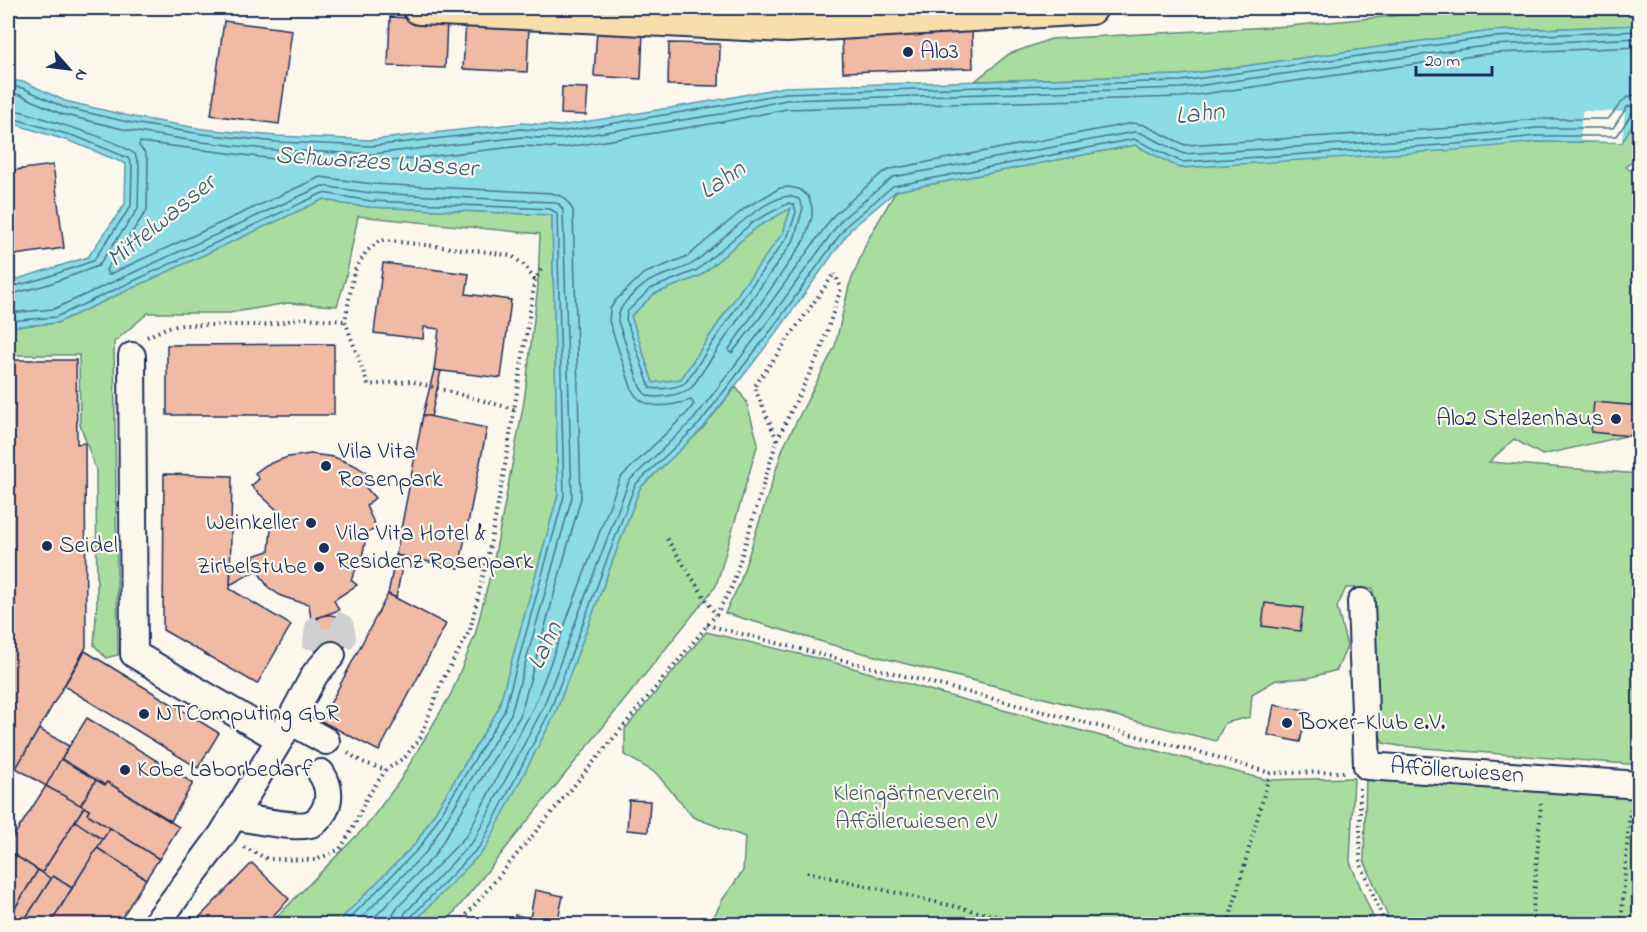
<svg xmlns="http://www.w3.org/2000/svg" width="1647" height="932" font-family="'Indie Flower',sans-serif">
<style>
.green{fill:#a9dd9f;stroke:#62867e;stroke-width:1.5}
.water{fill:#8bdce4;stroke:#5e97ae;stroke-width:1.5;fill-rule:evenodd}
.pier{fill:#fbf7ec}
.lines{fill:none;stroke-linecap:round;stroke-linejoin:round}
.shore{stroke:#487494;stroke-width:1.5}
.building{fill:#f0baa4;stroke:#1b2f5e;stroke-width:1.5}
.minor-tunnel{stroke:#cecfd0;stroke-width:26;stroke-dasharray:26 13;stroke-linecap:butt}
.minor-casing{stroke:#1b2f5e;stroke-width:30}
.major-casing{stroke:#1b2f5e;stroke-width:36}
.path{stroke:#1b2f5e;stroke-width:4;stroke-dasharray:1.5 4.5;stroke-linecap:butt}
.minor{stroke:#fbf7ec;stroke-width:26}
.major{stroke:#f8deab;stroke-width:32}
.poi-dot{fill:#1b2f5e;stroke:#fbf7ec;stroke-width:2}
.labels{text-anchor:middle;dominant-baseline:central;stroke-width:4.5;stroke-linejoin:round;paint-order:stroke}
.poi-label{font-size:24px;fill:#1b2f5e;stroke:#fbf7ec;text-anchor:start}
.street-label{font-size:24px;fill:#1b2f5e;stroke:#fbf7ec}
.park-label{font-size:24px;fill:#3e5a6e;stroke:#fbf7ec}
.water-label{font-size:26px;font-style:italic;fill:#375a80;stroke:#fbf7ec}
</style>
<rect width="100%" height="100%" fill="#fbf7ec"/>
<filter id="ink" filterUnits="userSpaceOnUse"><feTurbulence type="fractalNoise" baseFrequency=".0167" numOctaves="2"/><feDisplacementMap in="SourceGraphic" scale="12" xChannelSelector="R" yChannelSelector="G"/><feConvolveMatrix kernelMatrix="1 2 1 2 8 2 1 2 1" color-interpolation-filters="sRGB"/></filter>
<g filter="url(#ink)">
<g class="green">
<polygon points="1475,8 1639,8 1639,25 1492,31 1181,75 975,81 1009,54 1051,39 1289,26"/>
<polygon points="1639,113 1639,154 1626,167 1640,178 1639,452 1630,435 1542,455 1514,439 1489,462 1639,474 1639,765 1400,746 1383,743 1375,722 1373,588 1346,588 1337,607 1347,646 1337,670 1308,678 1276,680 1252,694 1250,717 1225,723 1216,741 843,648 725,613 739,585 783,448 835,346 849,286 867,241 896,191 1135,145 1180,168 1537,142 1622,142"/>
<polygon points="324,199 343,204 370,207 552,215 558,495 498,710 416,843 336,924 270,924 366,826 399,782 451,694 475,635 494,560 524,402 538,286 540,234 358,216 346,277 337,306 288,303 229,313 148,313 114,342 118,655 106,658 94,645 97,602 96,470 80,424 79,355 8,355 8,327 57,323"/>
<polygon points="791,207 783,233 742,288 681,379 653,383 631,316 654,294 700,276 757,227"/>
<polygon points="736,387 746,401 758,443 716,586 445,924 412,924 485,848 555,714 640,488 703,428"/>
<polygon points="706,632 829,661 950,696 1267,780 1354,778 1350,862 1376,924 710,924 723,899 743,871 745,837 693,817 656,773 625,755 625,729"/>
<polygon points="1366,772 1639,793 1639,924 1391,924 1364,860"/>
</g>
<path class="water" d="M1640,25L1639,113L1622,142H1537L1456,150L1180,168L1135,145L896,191L851,229L777,332L703,428L640,488L555,714L485,849L412,924H336L416,843L498,710L558,495L552,215L370,207L343,204L324,199L57,323L8,327V282L88,257L125,204L126,164L75,143L8,122V80L25,82L65,101L133,117L203,129L276,136L372,140L522,123L560,126L718,100L784,87L1181,75L1492,31ZM791,208L783,233L742,288L681,379L653,383L631,316L654,294L700,276L757,227Z"/>
<polygon class="pier" points="1582,111 1625,112 1622,142 1580,141"/>
<g class="lines">
<g class="shore">
<polyline points="8,86 23,88 63,107 132,123 202,134 276,142 372,146 521,129 560,132 719,106 785,93 1181,81 1493,37 1640,31"/>
<polyline points="8,93 21,95 61,114 131,131 201,142 275,150 372,154 522,137 561,139 721,114 786,100 1182,88 1493,45 1640,38"/>
<path d="M8,109C21,110 35,116 48,120C75,129 111,138 135,154L139,165L138,209L98,266L46,285L8,295"/>
<polyline points="8,117 77,137 128,158 132,165 131,206 93,261 44,278 8,288"/>
<path d="M789,196L799,199L803,208L794,240L754,296L692,387C685,394 656,400 647,395C643,393 643,391 640,387L618,321C617,306 634,293 644,285C658,273 680,273 695,262C719,244 760,199 789,196Z"/>
<path d="M789,203L794,205L796,212L788,236L747,292L686,382C678,388 660,390 650,388L626,319L627,312L650,289L697,270L753,222Z"/>
<polyline points="8,313 54,309 322,186 371,193 552,202 559,204 563,210 572,497 511,714 427,851 355,924"/>
<polyline points="8,321 56,317 323,193 371,201 550,209 557,213 564,496 504,712 421,846 344,924"/>
<polyline points="368,924 434,856 520,716 581,498 573,210 565,198 552,193 372,184 320,177 108,275 106,270 147,210 148,162 145,153 139,146 140,142 274,159 373,163 522,146 562,148 722,122 787,109 1182,97 1494,53 1640,47"/>
<path d="M392,924L393,915L398,907L467,835L535,704L620,478L687,413L694,404L691,400C671,406 643,412 632,390L609,321L610,309L615,301L643,274L688,256L745,208L780,188L789,187L799,189L808,196L812,207V217L804,241L729,349V352L732,353L759,319L834,215L882,173L891,169L1133,123L1144,125L1185,145L1455,128L1536,119H1608C1619,108 1621,95 1640,94"/>
<polyline points="401,924 405,913 474,840 543,708 629,481 694,419 766,324 842,219 893,177 1134,132 1141,133 1184,154 1455,137 1536,128 1613,128 1627,107 1640,103"/>
<polyline points="409,924 410,918 481,845 550,711 635,485 699,424 772,329 847,225 893,186 1134,139 1182,162 1456,144 1537,136 1617,136 1632,113 1640,110"/>
</g>
</g>
<g class="building">
<polygon points="390,17 447,20 445,68 388,66"/>
<polygon points="8,21 14,21 12,73 8,73"/>
<polygon points="224,21 292,30 279,124 211,115"/>
<polygon points="466,21 529,25 527,72 463,69"/>
<polygon points="597,29 643,31 641,79 594,76"/>
<polygon points="972,31 973,68 843,72 842,35"/>
<polygon points="669,43 720,44 719,86 668,85"/>
<polygon points="562,87 588,88 586,115 561,114"/>
<polygon points="53,165 64,248 8,256 8,171"/>
<polygon points="383,263 469,274 466,294 511,300 501,378 434,370 439,329 424,327 423,339 374,333"/>
<polygon points="334,344 334,415 167,415 167,345"/>
<polygon points="8,360 76,360 77,444 85,443 86,647 8,783"/>
<polygon points="434,370 441,371 431,417 423,415"/>
<polygon points="1594,402 1640,406 1640,437 1591,432"/>
<polygon points="423,415 487,428 459,568 396,555"/>
<polygon points="311,454 334,457 356,466 368,474 362,483 375,498 366,506 377,529 364,533 365,543 362,557 351,580 357,585 334,600 339,610 311,620 309,604 296,601 281,596 268,587 257,570 230,585 231,566 255,560 253,556 269,551 271,529 279,512 251,486 259,479 255,473 266,465 288,457"/>
<polygon points="164,474 232,476 230,589 291,625 257,684 163,630"/>
<polygon points="396,555 404,557 396,598 388,594"/>
<polygon points="388,594 446,624 379,751 321,721"/>
<polygon points="1265,603 1303,608 1300,631 1262,626"/>
<circle cx="329" cy="635" r="20"/>
<polygon points="85,651 219,733 198,768 64,686"/>
<polygon points="1274,705 1307,711 1300,742 1268,735"/>
<polygon points="87,718 193,783 171,821 107,782 105,785 61,759"/>
<polygon points="39,729 69,746 46,786 16,768"/>
<polygon points="61,759 96,780 80,806 46,786"/>
<polygon points="96,780 105,785 107,782 179,827 159,859 87,814 89,810 80,806"/>
<polygon points="46,786 84,807 42,873 8,851 8,845"/>
<polygon points="629,800 650,801 648,832 627,830"/>
<polygon points="84,807 89,810 87,814 110,828 103,840 75,821"/>
<polygon points="75,821 103,840 72,888 53,876 51,879 42,873"/>
<polygon points="110,828 159,859 146,879 97,848"/>
<polygon points="97,848 146,879 118,924 50,924"/>
<polygon points="8,851 38,870 8,920"/>
<polygon points="252,863 289,899 265,924 193,924"/>
<polygon points="38,870 51,879 22,924 8,924 8,920"/>
<polygon points="53,876 72,888 50,924 22,924"/>
<polygon points="535,890 563,896 557,924 513,924 515,915 530,918"/>
</g>
<g class="lines">
<polyline class="minor-tunnel" points="315,650 318,628 329,621 341,627 343,637 332,655"/>
<g class="minor-casing">
<g id="minor">
<polyline points="132,356 134,654 280,739"/>
<polyline points="1361,602 1367,766 1640,785"/>
<polyline points="290,721 326,741"/>
<path d="M233,816C250,819 300,830 313,823C320,819 325,811 327,804C330,793 327,782 321,773"/>
<polyline points="156,924 222,835 280,739 315,674 332,655"/>
</g>
</g>
<g class="major-casing">
<polyline id="major" points="419,8 787,26 1091,8"/>
</g>
<g class="path">
<polyline points="147,337 168,327 183,325 267,325 303,318 345,321"/>
<polyline points="514,409 410,381 368,385 345,321 354,272 366,252 380,240 488,252 512,256 524,265 535,280"/>
<polyline points="777,440 754,387 834,274"/>
<polyline points="667,539 716,615"/>
<polyline points="707,625 1203,753 1270,773 1344,772"/>
<polyline points="348,753 362,762 386,770"/>
<polyline points="1360,788 1360,862 1385,924"/>
<polyline points="244,847 267,859 316,860 340,849 353,828 367,797 386,770 405,757 420,738 442,681 470,630 490,546 506,460 535,280 543,266"/>
<polyline points="807,872 1030,924"/>
<polyline points="459,924 716,615 732,587 777,440 821,350 841,288 835,274"/>
<polyline points="1228,924 1270,773"/>
<polyline points="1532,924 1541,803"/>
<polyline points="1621,924 1630,809"/>
</g>
<use href="#minor" class="minor"/>
<use href="#major" class="major"/>
</g>
</g>
<g class="poi-dot">
<circle cx="908" cy="52" r="6"/>
<circle cx="1616" cy="419" r="6"/>
<circle cx="326" cy="466" r="6"/>
<circle cx="311" cy="523" r="6"/>
<circle cx="47" cy="546" r="6"/>
<circle cx="324" cy="548" r="6"/>
<circle cx="319" cy="567" r="6"/>
<circle cx="144" cy="714" r="6"/>
<circle cx="1287" cy="723" r="6"/>
<circle cx="125" cy="770" r="6"/>
</g>
<g class="labels">
<g class="poi-label">
<text x="920" y="52">A|03</text>
<text x="1604" y="419" text-anchor="end">A|02 Stelzenhaus</text>
<text x="338" y="452">Vila Vita<tspan x="338" dy="28">Rosenpark</tspan></text>
<text x="299" y="523" text-anchor="end">Weinkeller</text>
<text x="336" y="534">Vila Vita Hotel &amp;<tspan x="336" dy="28">Residenz Rosenpark</tspan></text>
<text x="59" y="546">Seidel</text>
<text x="307" y="567" text-anchor="end">Zirbelstube</text>
<text x="156" y="714">NTComputing GbR</text>
<text x="1299" y="723">Boxer-Klub e.V.</text>
<text x="137" y="770">Kobe Laborbedarf</text>
</g>
<g class="street-label">
<text transform="translate(1457 772) rotate(4)">Afföllerwiesen</text>
</g>
<g class="park-label">
<text x="916" y="794">Kleingärtnerverein<tspan x="916" dy="28">Afföllerwiesen eV</tspan></text>
</g>
<g class="water-label">
<text transform="translate(1200 115) rotate(-6)">Lahn</text>
<text transform="translate(376 163) rotate(4)">Schwarzes Wasser</text>
<text transform="translate(723 181) rotate(-34)">Lahn</text>
<text transform="translate(162 222) rotate(-39)">Mittelwasser</text>
<text transform="translate(546 646) rotate(-65)">Lahn</text>
</g>
</g>
<rect width="1647" height="932" fill="none" stroke="#fbf7ec" stroke-width="30"/>
<rect x="15" y="15" width="1617" height="902" fill="none" stroke="#1b2f5e" stroke-width="2" filter="url(#ink)"/>
<g transform="translate(69 69) rotate(118)" stroke="#fbf7ec" stroke-width="4.5" paint-order="stroke">
<path d="M0-4.5L10 22L0 15L-10 22Z" fill="#1b2f5e"/>
<text y="-9" font-size="16" font-weight="bold" text-anchor="middle" fill="#1b2f5e">N</text>
</g>
<path d="M1416 66v9h76v-9" fill="none" stroke="#1b2f5e" stroke-width="3"/>
<text x="1425" y="66" font-size="18" fill="#1b2f5e" stroke="#fbf7ec" stroke-width="4.5" paint-order="stroke">20 m</text>
</svg>
